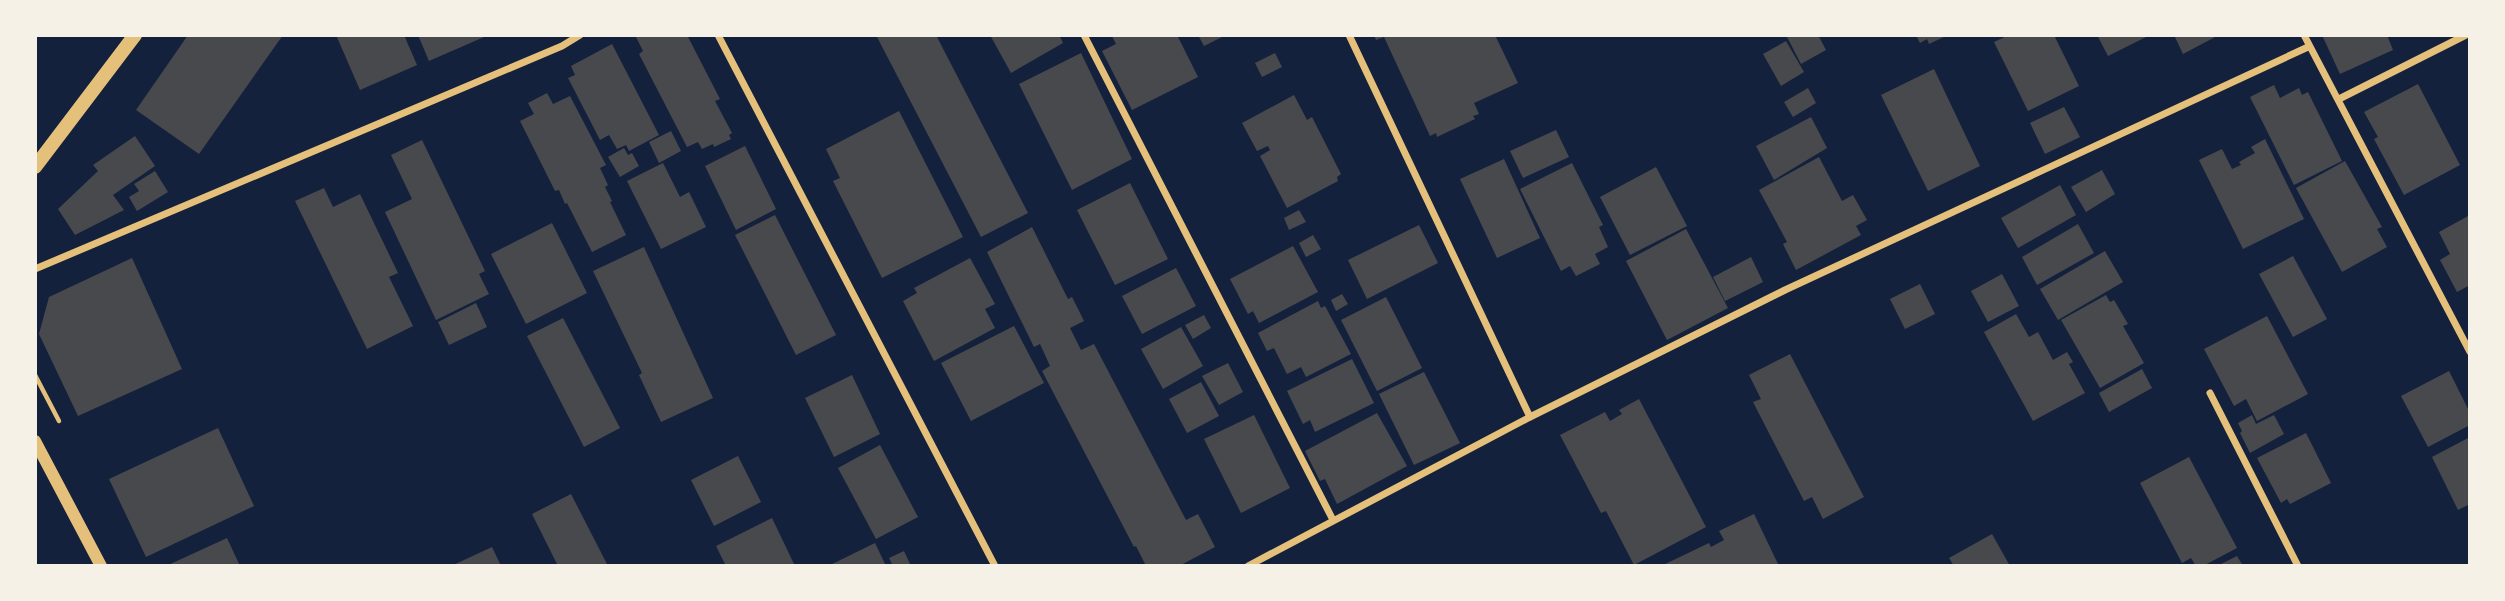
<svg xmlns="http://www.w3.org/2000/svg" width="2505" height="601" font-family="'Work Sans',sans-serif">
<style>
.building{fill:#48494c}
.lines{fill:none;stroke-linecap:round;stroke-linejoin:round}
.path{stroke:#e5c07b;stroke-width:4.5}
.minor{stroke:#e5c07b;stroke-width:7}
.tertiary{stroke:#e5c07b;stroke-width:12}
.secondary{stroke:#e5c07b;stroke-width:14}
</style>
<rect width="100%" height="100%" fill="#14213d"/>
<g class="building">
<polygon points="188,35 283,35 199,154 136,110"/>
<polygon points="336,35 404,35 417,65 360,90"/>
<polygon points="418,35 483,35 484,37 429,61"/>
<polygon points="635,35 687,35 720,99 715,101 732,133 729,135 731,139 714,147 713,144 702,149 698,142 687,147 639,54 643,51"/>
<polygon points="876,35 936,35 1028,213 981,237"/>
<polygon points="990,35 1059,35 1063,43 1011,73"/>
<polygon points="1114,35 1177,35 1198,77 1132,110 1102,51 1116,44 1112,36"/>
<polygon points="1198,35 1226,35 1204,46"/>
<polygon points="1374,35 1495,35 1518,83 1474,103 1479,114 1473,116 1475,119 1437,137 1436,133 1430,136 1384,37 1376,40"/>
<polygon points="1786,35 1818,35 1826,50 1801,64"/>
<polygon points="1916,35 1948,35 1929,44 1927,39 1920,43"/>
<polygon points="2009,35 2054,35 2079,86 2028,111 1994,42"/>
<polygon points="2097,35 2150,35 2108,56"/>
<polygon points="2174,35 2219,35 2183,54"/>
<polygon points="2322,35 2387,35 2393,50 2340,74"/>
<polygon points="1786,41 1804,72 1781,86 1763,54"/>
<polygon points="612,44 659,135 629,151 626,145 617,149 609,135 600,140 568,78 575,75 571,66"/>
<polygon points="1081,53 1132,159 1072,190 1019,84"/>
<polygon points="1275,53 1282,67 1262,77 1255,63"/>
<polygon points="1934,69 1980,166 1928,191 1881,95"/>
<polygon points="2418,84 2460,165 2404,195 2374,139 2378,137 2364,112"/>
<polygon points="2274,85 2280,98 2299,88 2302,95 2308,92 2342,161 2294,185 2250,97"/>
<polygon points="1808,88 1816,103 1793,117 1784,102"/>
<polygon points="547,93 553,104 570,96 606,165 600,168 608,185 605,187 612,201 610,202 626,235 592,252 567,203 565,204 559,190 555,191 520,121 534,114 528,103"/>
<polygon points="1294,95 1307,120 1312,117 1341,174 1337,177 1338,181 1287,208 1260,156 1270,150 1268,146 1257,151 1242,123"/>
<polygon points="2064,107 2080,137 2045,154 2030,123"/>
<polygon points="899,111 963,237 882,278 833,181 840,178 826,149"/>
<polygon points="1811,117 1827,148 1774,180 1756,146"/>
<polygon points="1556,130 1569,157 1523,178 1510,151"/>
<polygon points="671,131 681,151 659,163 649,142"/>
<polygon points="135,136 155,166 113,195 124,210 75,235 58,209 98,171 93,165"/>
<polygon points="2265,139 2304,219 2243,249 2199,160 2222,149 2232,169 2241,165 2239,162 2255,153 2251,147"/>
<polygon points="422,140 485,271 479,274 489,294 436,320 385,212 412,199 391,155"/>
<polygon points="745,146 776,209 736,230 705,166"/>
<polygon points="624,148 628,155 632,153 639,166 620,177 608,157"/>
<polygon points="1819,157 1842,201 1853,195 1867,220 1856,226 1861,235 1796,270 1783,244 1787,242 1759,190"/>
<polygon points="1504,159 1540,238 1497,258 1460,179"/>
<polygon points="2345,161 2382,227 2377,229 2387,247 2342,272 2296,188"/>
<polygon points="663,163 680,197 689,192 706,227 661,249 627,181"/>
<polygon points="1572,163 1603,225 1599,227 1608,247 1595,254 1600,264 1576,276 1570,266 1561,271 1520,189"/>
<polygon points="1656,167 1687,226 1630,255 1600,197"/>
<polygon points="2102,170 2115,194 2086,212 2071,187"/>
<polygon points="155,171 168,192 137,211 129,197 139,191 134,184"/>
<polygon points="1130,183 1168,259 1115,285 1077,210"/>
<polygon points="2060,185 2076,215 2018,248 2001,218"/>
<polygon points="324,188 333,207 360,194 398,273 389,277 413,326 367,349 295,201"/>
<polygon points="1299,210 1306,222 1289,230 1284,218"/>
<polygon points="775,215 836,335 796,355 735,235"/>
<polygon points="2470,215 2470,285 2457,292 2440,260 2450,254 2439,232"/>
<polygon points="552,223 587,293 526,324 491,254"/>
<polygon points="2078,224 2094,253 2037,285 2022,257"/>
<polygon points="1419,225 1438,263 1367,299 1348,260"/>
<polygon points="1032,227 1068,299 1072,297 1084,321 1070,328 1081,350 1094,344 1186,520 1198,514 1215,547 1179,566 1146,566 1136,546 1134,547 1042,371 1050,366 1040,344 1034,347 987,252"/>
<polygon points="1686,229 1728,308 1667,340 1626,261"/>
<polygon points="1313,235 1321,249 1306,257 1299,243"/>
<polygon points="1293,246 1318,292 1259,323 1253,311 1248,314 1230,279"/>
<polygon points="644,247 713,398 661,422 639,375 642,373 593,271"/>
<polygon points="2105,251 2123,282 2058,320 2040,289"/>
<polygon points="2293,256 2327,319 2293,337 2259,274"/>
<polygon points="1751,257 1763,282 1725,301 1713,277"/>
<polygon points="132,258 182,369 78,416 39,334 49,297"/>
<polygon points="970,258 995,304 985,309 995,328 934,361 903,301 917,293 914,288"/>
<polygon points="1176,268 1196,306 1142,334 1122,296"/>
<polygon points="2002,274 2019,306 1988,322 1971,291"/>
<polygon points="1920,284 1935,314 1905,329 1890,299"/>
<polygon points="1342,294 1348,304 1336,311 1331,300"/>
<polygon points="2106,295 2110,302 2114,300 2128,324 2123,326 2144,363 2100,388 2061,320"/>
<polygon points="1386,297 1422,368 1377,391 1341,320"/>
<polygon points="1318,301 1321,308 1325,306 1351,354 1306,377 1301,367 1287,374 1274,348 1267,351 1258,333"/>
<polygon points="476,303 487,327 449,345 438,322"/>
<polygon points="2016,314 2029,337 2038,332 2053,360 2067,352 2073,362 2069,364 2085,393 2033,421 1984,332"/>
<polygon points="1204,315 1211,328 1193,339 1185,325"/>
<polygon points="2267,316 2308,394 2257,421 2246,399 2234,406 2204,349"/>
<polygon points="563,318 620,428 584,447 527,336"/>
<polygon points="1014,326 1044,383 971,421 941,363"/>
<polygon points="1181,327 1203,366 1163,389 1141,349"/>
<polygon points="1790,354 1864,497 1823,519 1812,497 1804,501 1753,402 1761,399 1749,375"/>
<polygon points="1352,359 1374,403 1315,432 1310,420 1303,424 1287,391"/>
<polygon points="1228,363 1243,392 1219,405 1202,376"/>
<polygon points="2142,369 2152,388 2109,412 2099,393"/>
<polygon points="2449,371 2470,413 2470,425 2428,447 2401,396"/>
<polygon points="1424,372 1460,443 1414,465 1379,394"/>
<polygon points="852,375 880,434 834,457 805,398"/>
<polygon points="1201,382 1219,416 1187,433 1169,399"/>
<polygon points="1639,399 1706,527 1634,565 1606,511 1601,513 1560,435 1605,412 1610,421 1622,414 1619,410"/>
<polygon points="1377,413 1407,466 1337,504 1325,479 1320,481 1305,451"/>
<polygon points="1254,415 1290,488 1241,513 1204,439"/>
<polygon points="2252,415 2256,424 2274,415 2284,434 2250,453 2240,433 2242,431 2238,423"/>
<polygon points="218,428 254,506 146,557 109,479"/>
<polygon points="2306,433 2331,483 2290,504 2287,499 2281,503 2257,458"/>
<polygon points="2470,437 2470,504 2458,510 2432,457"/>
<polygon points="880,445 918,517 876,539 838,468"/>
<polygon points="738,456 761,502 714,526 691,480"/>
<polygon points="2189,457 2237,548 2203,566 2196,566 2191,558 2182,563 2140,483"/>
<polygon points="571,494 608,566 558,566 532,514"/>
<polygon points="1754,514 1779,566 1661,566 1709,543 1711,547 1724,540 1719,531"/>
<polygon points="772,518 795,566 726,566 716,546"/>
<polygon points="1992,534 2010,566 1954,566 1949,558"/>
<polygon points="227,538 240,566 166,566"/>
<polygon points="875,543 886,566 828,566"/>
<polygon points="492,547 501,566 451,566"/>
<polygon points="904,551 911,566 893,566 889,558"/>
<polygon points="2237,556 2243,566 2217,566"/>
</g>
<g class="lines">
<polyline class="path" points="35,375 59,421"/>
<g class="minor">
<polyline points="718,35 995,566"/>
<polyline points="1084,35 1333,520"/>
<polyline points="1349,35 1530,417"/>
<polyline points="2304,35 2470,352"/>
<polyline points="2339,99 2466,35"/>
<polyline points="35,269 562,46 580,35"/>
<polyline points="2210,393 2298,566"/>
<polyline points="1248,566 1530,417 1785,290 2308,47"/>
</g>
<polyline class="tertiary" points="35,441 101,566"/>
<polyline class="secondary" points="35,167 135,35"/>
</g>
<rect width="2505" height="601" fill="none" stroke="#f6f1e7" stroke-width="74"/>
</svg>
